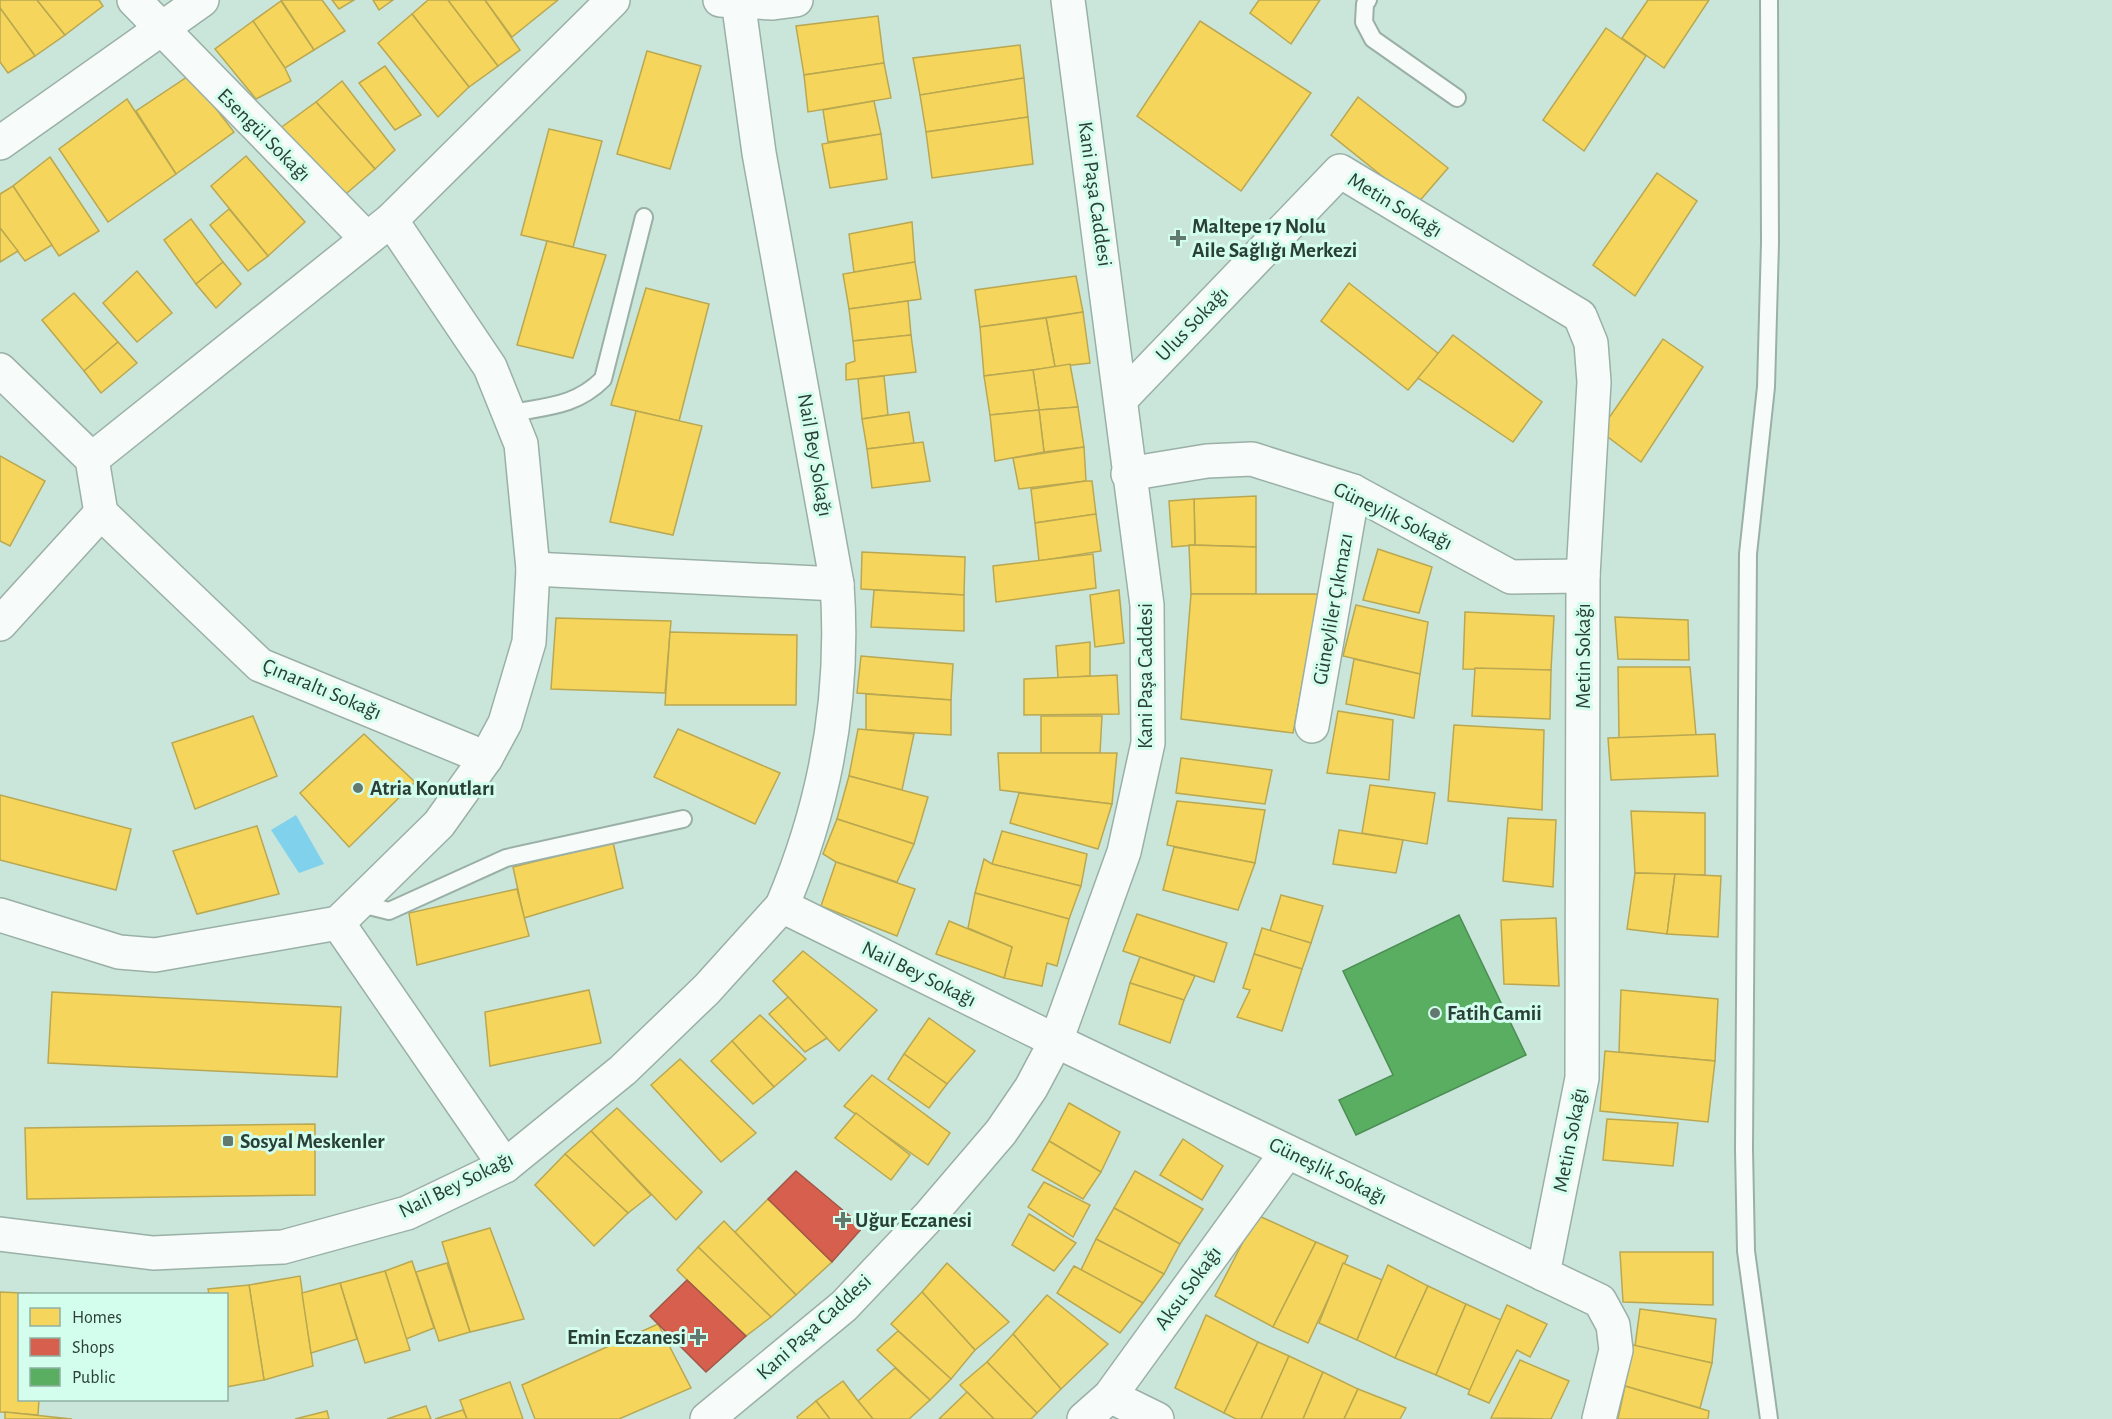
<svg xmlns="http://www.w3.org/2000/svg" width="2112" height="1419" font-family="'Alegreya Sans',sans-serif">
<style>
.water{fill:#80d1ec}
.homes{fill:#f6d55c;stroke:#b9a851;stroke-width:1.5}
.shops{fill:#d6604d;stroke:#a25646;stroke-width:1.5}
.public{fill:#5aae61;stroke:#4c8d54;stroke-width:1.5}
.lines{fill:none;stroke-linecap:round;stroke-linejoin:round}
.service-casing{stroke:#9ab0a7;stroke-width:20}
.minor-casing{stroke:#9ab0a7;stroke-width:36}
.tertiary-casing{stroke:#9ab0a7;stroke-width:36}
.service{stroke:#f7fbfa;stroke-width:16}
.minor{stroke:#f7fbfa;stroke-width:33}
.tertiary{stroke:#f7fbfa;stroke-width:33}
.poi-dot{fill:#627970;stroke:#d3fdec;stroke-width:2}
.labels{text-anchor:middle;dominant-baseline:central;stroke-width:6;stroke-linejoin:round;paint-order:stroke}
.street-label{font-size:21px;fill:#2a3f37;stroke:#d3fdec}
.poi-label{font-size:21px;font-weight:bold;fill:#2a3f37;stroke:#d3fdec;text-anchor:start}
</style>
<rect width="100%" height="100%" fill="#cae6db"/>
<polygon class="water" points="296,815 324,864 299,873 271,830"/>
<g class="homes">
<polygon points="0,0 37,0 65,35 35,56 0,8"/>
<polygon points="37,0 99,0 103,6 65,35"/>
<polygon points="322,0 345,31 314,50 281,0"/>
<polygon points="332,0 354,0 339,9"/>
<polygon points="373,0 393,0 379,10"/>
<polygon points="428,0 448,0 498,66 469,87 412,14"/>
<polygon points="448,0 485,0 520,50 498,66"/>
<polygon points="485,0 558,0 512,37"/>
<polygon points="1259,0 1320,0 1291,44 1250,13"/>
<polygon points="1648,0 1709,0 1664,68 1622,38"/>
<polygon points="281,1 314,50 285,68 253,21"/>
<polygon points="0,8 35,56 8,73 0,62"/>
<polygon points="412,14 469,87 438,117 378,43"/>
<polygon points="878,16 884,63 804,75 796,26"/>
<polygon points="253,21 285,68 291,81 256,99 215,49"/>
<polygon points="1200,21 1311,93 1241,191 1137,116"/>
<polygon points="1606,28 1646,56 1584,151 1543,120"/>
<polygon points="1020,45 1024,78 920,95 913,58"/>
<polygon points="647,51 701,66 670,169 617,154"/>
<polygon points="884,63 891,98 808,112 804,75"/>
<polygon points="385,66 421,115 395,130 359,83"/>
<polygon points="190,75 234,132 176,174 136,111"/>
<polygon points="1024,78 1028,117 926,132 920,95"/>
<polygon points="342,81 395,150 375,169 316,102"/>
<polygon points="1358,97 1448,168 1417,204 1331,135"/>
<polygon points="127,99 176,174 108,222 59,149"/>
<polygon points="874,101 881,134 828,142 823,110"/>
<polygon points="316,102 375,169 341,198 279,129"/>
<polygon points="1028,117 1033,164 932,178 926,132"/>
<polygon points="549,129 602,141 573,247 521,235"/>
<polygon points="881,134 887,179 830,188 822,144"/>
<polygon points="246,156 305,222 268,256 211,186"/>
<polygon points="50,157 99,231 59,256 13,186"/>
<polygon points="1657,173 1697,201 1635,296 1593,265"/>
<polygon points="13,186 52,245 25,261 0,228 0,194"/>
<polygon points="229,209 268,256 248,271 210,225"/>
<polygon points="191,219 223,262 196,284 164,240"/>
<polygon points="912,222 915,262 854,272 849,234"/>
<polygon points="0,228 18,251 0,262"/>
<polygon points="547,241 606,255 573,358 517,345"/>
<polygon points="223,262 241,284 216,308 196,284"/>
<polygon points="915,262 921,299 849,309 843,274"/>
<polygon points="137,271 172,313 137,342 103,303"/>
<polygon points="1076,276 1083,312 980,327 975,290"/>
<polygon points="1349,283 1439,354 1408,390 1321,321"/>
<polygon points="646,288 709,304 679,421 611,405"/>
<polygon points="74,293 118,342 84,371 42,320"/>
<polygon points="908,301 911,335 853,341 849,309"/>
<polygon points="1083,312 1090,363 1055,367 1046,318"/>
<polygon points="1046,318 1055,367 984,376 980,327"/>
<polygon points="911,335 916,372 846,380 846,364 855,361 853,341"/>
<polygon points="1453,335 1542,402 1513,442 1418,378"/>
<polygon points="1663,339 1703,367 1641,462 1600,431"/>
<polygon points="118,342 137,363 101,393 84,371"/>
<polygon points="1070,364 1078,407 1039,410 1033,370"/>
<polygon points="1033,370 1039,410 990,415 984,376"/>
<polygon points="884,376 888,415 862,419 858,379"/>
<polygon points="1078,407 1084,447 1044,452 1039,410"/>
<polygon points="1039,410 1044,452 995,461 990,415"/>
<polygon points="636,411 702,426 673,535 610,522"/>
<polygon points="909,412 914,443 867,449 862,419"/>
<polygon points="923,442 930,481 872,488 867,449"/>
<polygon points="1084,447 1086,481 1019,489 1013,458"/>
<polygon points="0,456 45,481 10,546 0,541"/>
<polygon points="1086,481 1092,481 1096,514 1035,523 1031,489"/>
<polygon points="1256,496 1256,547 1195,545 1194,499"/>
<polygon points="1194,499 1195,545 1172,547 1169,501"/>
<polygon points="1096,514 1101,551 1039,561 1035,523"/>
<polygon points="1189,545 1256,547 1256,594 1191,594"/>
<polygon points="1378,549 1432,567 1419,613 1363,600"/>
<polygon points="862,552 965,557 964,595 861,589"/>
<polygon points="1093,554 1096,588 996,602 993,566"/>
<polygon points="874,590 964,595 964,631 871,627"/>
<polygon points="1119,590 1124,643 1095,647 1090,595"/>
<polygon points="1191,594 1319,594 1293,733 1181,719"/>
<polygon points="1356,605 1428,622 1420,674 1343,656"/>
<polygon points="1465,612 1554,616 1551,670 1463,669"/>
<polygon points="1615,617 1688,620 1689,660 1618,659"/>
<polygon points="556,618 671,621 665,693 551,689"/>
<polygon points="670,632 797,635 796,705 665,705"/>
<polygon points="1090,642 1090,676 1058,678 1056,646"/>
<polygon points="861,656 953,664 951,700 857,693"/>
<polygon points="1354,659 1420,674 1414,718 1346,704"/>
<polygon points="1618,667 1690,667 1696,735 1619,738"/>
<polygon points="1475,668 1551,670 1550,719 1472,716"/>
<polygon points="1117,675 1119,714 1024,715 1024,679"/>
<polygon points="866,694 951,700 951,735 866,730"/>
<polygon points="1338,711 1393,720 1389,780 1327,773"/>
<polygon points="253,716 277,776 195,809 172,743"/>
<polygon points="1041,716 1102,716 1100,753 1041,753"/>
<polygon points="1454,725 1544,730 1542,810 1448,801"/>
<polygon points="678,729 780,773 755,824 654,777"/>
<polygon points="858,729 914,734 902,790 849,776"/>
<polygon points="364,734 415,782 349,847 300,793"/>
<polygon points="1715,734 1718,776 1611,780 1608,738"/>
<polygon points="998,753 1117,753 1112,804 1000,790"/>
<polygon points="1181,758 1272,770 1265,804 1176,793"/>
<polygon points="849,776 928,797 914,844 837,819"/>
<polygon points="1370,785 1435,793 1427,844 1362,833"/>
<polygon points="1019,793 1112,804 1098,849 1010,823"/>
<polygon points="0,795 131,829 116,890 0,860"/>
<polygon points="1177,801 1265,810 1255,863 1167,845"/>
<polygon points="1631,811 1705,813 1705,875 1635,873"/>
<polygon points="1508,818 1556,820 1553,887 1503,881"/>
<polygon points="837,819 914,844 897,882 836,862 823,854"/>
<polygon points="257,826 279,894 197,914 173,851"/>
<polygon points="1339,830 1403,840 1396,873 1333,864"/>
<polygon points="1002,831 1087,854 1081,886 992,864"/>
<polygon points="613,842 623,888 524,918 513,867"/>
<polygon points="1174,847 1255,863 1238,910 1163,890"/>
<polygon points="984,859 992,864 1081,886 1069,919 975,893"/>
<polygon points="836,862 915,889 897,936 821,906"/>
<polygon points="1635,873 1675,874 1667,934 1627,929"/>
<polygon points="1675,874 1721,876 1718,937 1667,934"/>
<polygon points="517,889 529,936 417,965 409,913"/>
<polygon points="975,893 1069,919 1057,966 1047,963 1042,986 1004,978 1012,947 968,928"/>
<polygon points="1281,895 1323,906 1311,943 1270,931"/>
<polygon points="1137,914 1227,943 1214,982 1123,951"/>
<polygon points="1556,918 1559,986 1504,984 1501,920"/>
<polygon points="949,921 1012,947 1004,978 936,954"/>
<polygon points="1262,928 1311,943 1302,969 1254,954"/>
<polygon points="803,951 877,1010 839,1051 773,981"/>
<polygon points="1254,954 1302,969 1282,1031 1237,1017 1250,990 1243,988"/>
<polygon points="1140,957 1195,976 1184,1000 1130,983"/>
<polygon points="1130,983 1184,1000 1170,1043 1119,1024"/>
<polygon points="589,990 601,1043 490,1066 485,1012"/>
<polygon points="1621,990 1718,999 1715,1061 1619,1052"/>
<polygon points="52,992 341,1007 337,1077 48,1063"/>
<polygon points="788,997 827,1038 805,1052 769,1014"/>
<polygon points="760,1015 806,1059 774,1087 732,1041"/>
<polygon points="929,1018 975,1051 947,1084 904,1054"/>
<polygon points="732,1041 774,1087 753,1104 711,1061"/>
<polygon points="1605,1051 1715,1061 1708,1122 1600,1111"/>
<polygon points="904,1054 947,1084 929,1108 888,1079"/>
<polygon points="680,1059 756,1133 721,1162 651,1085"/>
<polygon points="872,1075 950,1133 928,1165 844,1106"/>
<polygon points="1069,1103 1120,1132 1101,1172 1049,1141"/>
<polygon points="617,1108 702,1192 676,1220 591,1131"/>
<polygon points="856,1113 910,1155 891,1180 835,1138"/>
<polygon points="1607,1119 1678,1123 1673,1166 1603,1160"/>
<polygon points="315,1124 315,1195 27,1199 25,1128"/>
<polygon points="591,1131 651,1195 628,1213 565,1154"/>
<polygon points="1183,1139 1223,1166 1202,1200 1160,1175"/>
<polygon points="1049,1141 1101,1172 1083,1199 1032,1170"/>
<polygon points="565,1154 628,1213 594,1246 535,1185"/>
<polygon points="1135,1171 1203,1209 1180,1244 1114,1208"/>
<polygon points="1044,1182 1090,1205 1073,1237 1028,1207"/>
<polygon points="768,1199 832,1262 796,1295 735,1232"/>
<polygon points="1114,1208 1180,1244 1164,1274 1096,1239"/>
<polygon points="1029,1214 1076,1243 1054,1271 1012,1245"/>
<polygon points="1257,1215 1316,1242 1273,1327 1215,1296"/>
<polygon points="724,1221 796,1295 771,1317 698,1247"/>
<polygon points="490,1228 524,1319 470,1332 442,1242"/>
<polygon points="1096,1239 1164,1274 1143,1303 1081,1270"/>
<polygon points="1316,1242 1348,1256 1308,1343 1273,1327"/>
<polygon points="698,1247 771,1317 746,1336 687,1280 677,1270"/>
<polygon points="1620,1252 1713,1252 1713,1305 1623,1302"/>
<polygon points="412,1261 434,1328 406,1339 385,1271"/>
<polygon points="447,1263 470,1332 439,1341 416,1272"/>
<polygon points="947,1263 1009,1322 975,1350 922,1292"/>
<polygon points="1343,1263 1382,1280 1357,1340 1319,1323"/>
<polygon points="1388,1265 1428,1286 1395,1358 1357,1340"/>
<polygon points="1074,1266 1143,1303 1120,1333 1057,1293"/>
<polygon points="385,1271 410,1350 365,1363 340,1283"/>
<polygon points="300,1276 313,1366 264,1380 249,1285"/>
<polygon points="340,1283 357,1339 311,1353 302,1293"/>
<polygon points="249,1285 264,1380 226,1387 226,1294 209,1294 208,1289"/>
<polygon points="1428,1286 1466,1304 1436,1375 1395,1358"/>
<polygon points="0,1292 44,1294 20,1294 20,1400 39,1400 38,1415 0,1412"/>
<polygon points="922,1292 975,1350 951,1379 891,1324"/>
<polygon points="1047,1295 1108,1344 1061,1389 1013,1334"/>
<polygon points="1466,1304 1501,1320 1470,1390 1436,1375"/>
<polygon points="1507,1305 1547,1324 1530,1357 1517,1350 1489,1403 1468,1394"/>
<polygon points="1640,1309 1716,1319 1712,1363 1635,1346"/>
<polygon points="1206,1315 1258,1342 1224,1413 1175,1388"/>
<polygon points="658,1324 691,1388 619,1419 535,1419 522,1385"/>
<polygon points="898,1331 951,1379 930,1400 877,1350"/>
<polygon points="1013,1334 1061,1389 1037,1413 987,1362"/>
<polygon points="1258,1342 1289,1356 1261,1419 1236,1419 1224,1413"/>
<polygon points="1629,1344 1712,1363 1700,1408 1625,1386"/>
<polygon points="1289,1356 1323,1372 1303,1419 1261,1419"/>
<polygon points="1520,1360 1569,1381 1551,1419 1491,1418"/>
<polygon points="987,1362 1037,1413 1031,1419 994,1419 960,1385"/>
<polygon points="895,1368 930,1400 909,1419 873,1419 858,1401"/>
<polygon points="1323,1372 1358,1389 1344,1419 1303,1419"/>
<polygon points="843,1381 858,1401 873,1419 830,1419 816,1401"/>
<polygon points="510,1382 523,1419 467,1419 460,1400"/>
<polygon points="1625,1386 1709,1411 1708,1419 1618,1419"/>
<polygon points="1358,1389 1406,1408 1400,1419 1344,1419"/>
<polygon points="967,1392 994,1419 939,1419"/>
<polygon points="816,1401 830,1419 798,1419 797,1417"/>
<polygon points="426,1406 431,1419 387,1419"/>
<polygon points="463,1410 467,1419 435,1419"/>
<polygon points="327,1411 329,1419 295,1419"/>
<polygon points="5,1412 72,1419 5,1419"/>
</g>
<g class="shops">
<polygon points="796,1171 863,1227 832,1262 768,1199"/>
<polygon points="687,1280 746,1336 706,1372 650,1316"/>
</g>
<polygon class="public" points="1459,915 1526,1055 1356,1135 1339,1100 1393,1075 1343,971"/>
<g class="lines">
<g class="service-casing">
<g id="service">
<polyline points="1368,0 1365,4 1364,22 1373,39 1457,98"/>
<path d="M508,414C546,406 575,407 603,379L644,217"/>
<polyline points="362,900 369,906 389,911 506,858 683,819"/>
<polyline points="1769,1419 1746,1251 1744,1149 1748,554 1766,387 1770,243 1769,0"/>
</g>
</g>
<g class="minor-casing">
<g id="minor">
<polyline points="134,0 367,239"/>
<polyline points="720,0 773,3 796,0"/>
<path d="M738,0L759,153L837,584C845,696 826,803 782,906"/>
<polyline points="0,143 202,0"/>
<polyline points="0,370 92,459 101,513"/>
<polyline points="1121,399 1340,171 1580,316 1591,343 1594,382 1583,576 1582,1078 1543,1274"/>
<polyline points="92,459 391,220 613,0"/>
<polyline points="1128,474 1207,461 1252,459 1353,491 1511,577 1583,576"/>
<polyline points="101,513 260,665 486,758"/>
<polyline points="533,569 837,584"/>
<polyline points="0,624 101,513"/>
<polyline points="1312,726 1353,491"/>
<polyline points="0,915 119,952 155,955 338,923 505,1166"/>
<polyline points="338,923 439,824 486,758 505,723 529,642 533,569 521,444 490,367 391,220"/>
<polyline points="0,1234 153,1253 283,1247 407,1213 505,1166 623,1070 707,989 782,906 1056,1041 1600,1301 1613,1325 1616,1350 1599,1419"/>
<polyline points="1110,1396 1157,1419"/>
<polyline points="1084,1419 1110,1396 1287,1152"/>
</g>
</g>
<g class="tertiary-casing">
<polyline id="tertiary" points="707,1419 844,1306 930,1215 1001,1132 1031,1088 1056,1041 1124,852 1148,743 1147,605 1068,0"/>
</g>
<use href="#service" class="service"/>
<use href="#minor" class="minor"/>
<use href="#tertiary" class="tertiary"/>
</g>
<g class="poi-dot">
<path d="M1175 229h6v6h6v6h-6v6h-6v-6h-6v-6h6z"/>
<circle cx="358" cy="788" r="6"/>
<circle cx="1435" cy="1013" r="6"/>
<rect x="222" y="1135" width="12" height="12" rx="3"/>
<path d="M840 1211h6v6h6v6h-6v6h-6v-6h-6v-6h6z"/>
<path d="M695 1328h6v6h6v6h-6v6h-6v-6h-6v-6h6z"/>
</g>
<g class="labels">
<g class="street-label">
<text transform="translate(264 135) rotate(45)">Esengül Sokağı</text>
<text transform="translate(1095 194) rotate(82)">Kani Paşa Caddesi</text>
<text transform="translate(1395 205) rotate(31)">Metin Sokağı</text>
<text transform="translate(1192 324) rotate(-46)">Ulus Sokağı</text>
<text transform="translate(815 455) rotate(80)">Nail Bey Sokağı</text>
<text transform="translate(1393 516) rotate(26)">Güneylik Sokağı</text>
<text transform="translate(1333 609) rotate(-80)">Güneyliler Çıkmazı</text>
<text transform="translate(1583 656) rotate(-90)">Metin Sokağı</text>
<text transform="translate(1145 676) rotate(-90)">Kani Paşa Caddesi</text>
<text transform="translate(322 689) rotate(23)">Çınaraltı Sokağı</text>
<text transform="translate(919 974) rotate(26)">Nail Bey Sokağı</text>
<text transform="translate(1570 1140) rotate(-79)">Metin Sokağı</text>
<text transform="translate(1328 1171) rotate(26)">Güneşlik Sokağı</text>
<text transform="translate(456 1185) rotate(-26)">Nail Bey Sokağı</text>
<text transform="translate(1188 1288) rotate(-54)">Aksu Sokağı</text>
<text transform="translate(814 1327) rotate(-42)">Kani Paşa Caddesi</text>
</g>
<g class="poi-label">
<text x="1192" y="226">Maltepe 17 Nolu<tspan x="1192" dy="24">Aile Sağlığı Merkezi</tspan></text>
<text x="370" y="788">Atria Konutları</text>
<text x="1447" y="1013">Fatih Camii</text>
<text x="240" y="1141">Sosyal Meskenler</text>
<text x="855" y="1220">Uğur Eczanesi</text>
<text x="686" y="1337" text-anchor="end">Emin Eczanesi</text>
</g>
</g>
<rect x="18" y="1293" width="210" height="108" fill="#d3fdec" stroke="#8fb1a4" stroke-width="1.5"/>
<rect x="30" y="1308" width="30" height="18" fill="#f6d55c" stroke="#8fb1a4" stroke-width="1.5"/>
<text x="72" y="1323" font-size="18" fill="#2a3f37">Homes</text>
<rect x="30" y="1338" width="30" height="18" fill="#d6604d" stroke="#8fb1a4" stroke-width="1.5"/>
<text x="72" y="1353" font-size="18" fill="#2a3f37">Shops</text>
<rect x="30" y="1368" width="30" height="18" fill="#5aae61" stroke="#8fb1a4" stroke-width="1.5"/>
<text x="72" y="1383" font-size="18" fill="#2a3f37">Public</text>
</svg>
